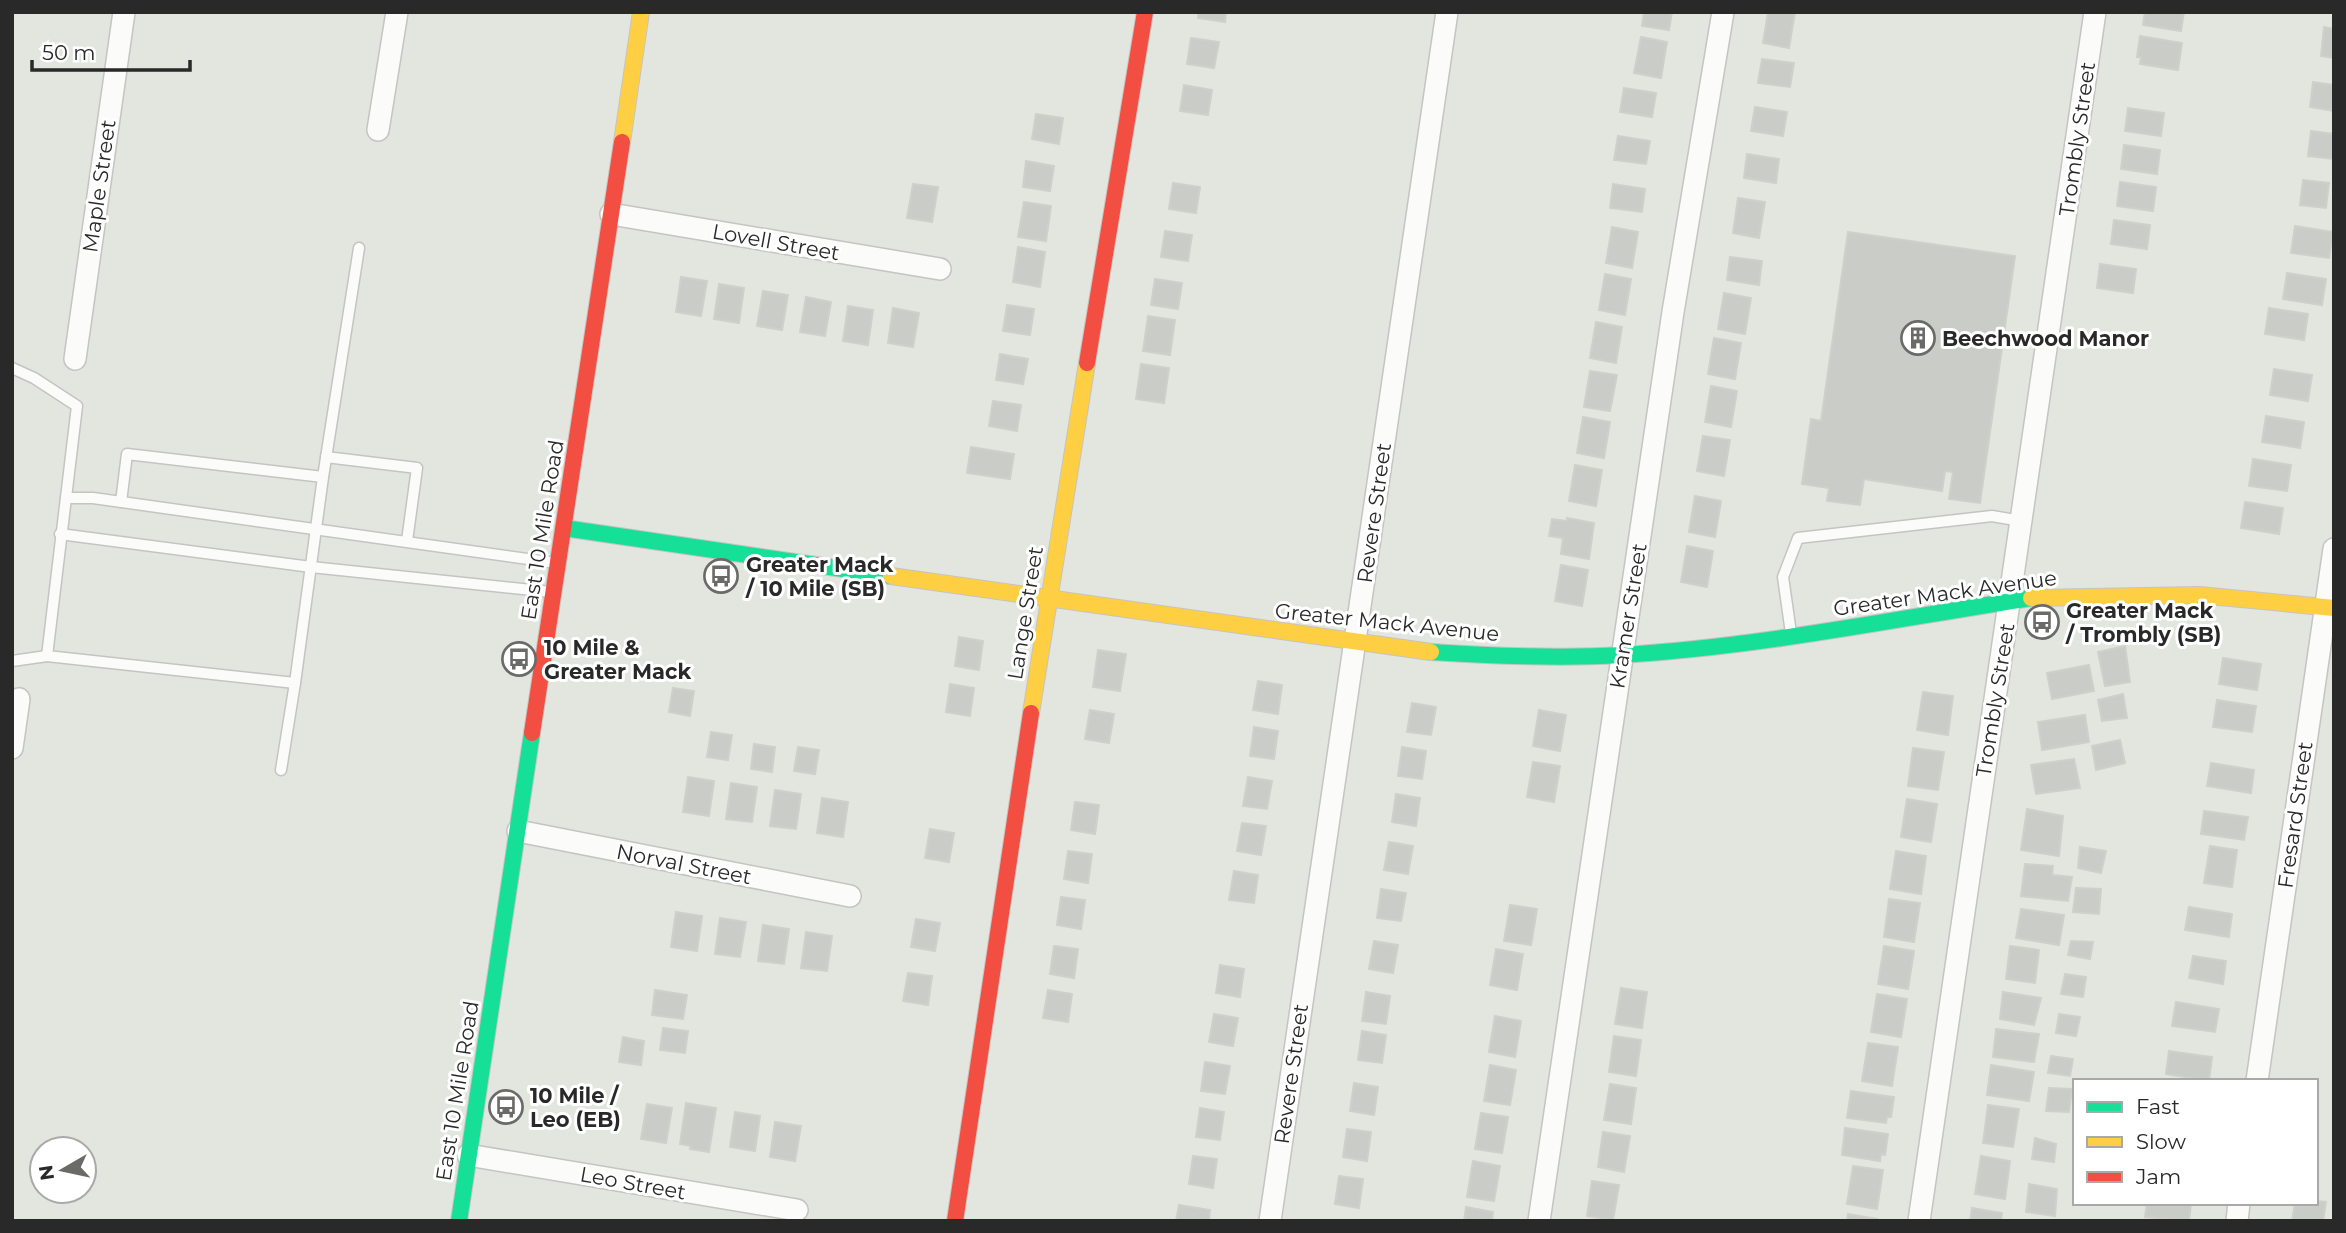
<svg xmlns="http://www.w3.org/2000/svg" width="2346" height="1233" font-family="Montserrat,sans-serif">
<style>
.building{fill:#cacdc7;stroke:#ced1ca;stroke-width:2}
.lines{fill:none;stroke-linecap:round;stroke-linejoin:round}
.lane-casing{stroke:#c5c4c3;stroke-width:13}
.street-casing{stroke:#c5c4c3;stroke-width:24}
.fast-casing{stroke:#c5c4c3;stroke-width:18}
.slow-casing{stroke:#c5c4c3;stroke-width:18}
.jam-casing{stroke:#c5c4c3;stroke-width:18}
.lane{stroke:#fbfbfa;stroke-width:10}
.street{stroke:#fbfbfa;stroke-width:21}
.fast{stroke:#16e098;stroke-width:16}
.slow{stroke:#ffcf43;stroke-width:16}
.jam{stroke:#f24e42;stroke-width:16}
.labels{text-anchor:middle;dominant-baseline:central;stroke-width:6;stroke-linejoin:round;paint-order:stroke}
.street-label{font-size:21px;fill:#292929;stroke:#fff}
.poi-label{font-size:21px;font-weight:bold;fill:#292929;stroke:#fff;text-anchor:start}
</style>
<rect width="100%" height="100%" fill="#e2e6de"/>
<g class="building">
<polygon points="1198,12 1226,12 1225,22 1198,18"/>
<polygon points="1644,12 1672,12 1669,30 1642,26"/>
<polygon points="1768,12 1795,12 1789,48 1763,43"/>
<polygon points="2145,12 2184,12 2181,31 2143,25"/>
<polygon points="2324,27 2334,29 2334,58 2321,56"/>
<polygon points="2140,36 2182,43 2178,70 2140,64 2141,57 2137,57"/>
<polygon points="1641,37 1667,42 1661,78 1634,73"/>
<polygon points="1191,38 1219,42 1214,68 1187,64"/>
<polygon points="1762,59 1794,63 1790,87 1758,83"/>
<polygon points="2313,82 2334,85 2334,111 2310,107"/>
<polygon points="1184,85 1212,90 1208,115 1180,111"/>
<polygon points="1624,88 1656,93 1652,117 1620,112"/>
<polygon points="1755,107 1787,112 1783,136 1751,131"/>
<polygon points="2128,108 2164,113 2161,136 2125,131"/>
<polygon points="1036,114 1063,118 1059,144 1032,139"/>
<polygon points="2311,131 2334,134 2334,159 2308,156"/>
<polygon points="1618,136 1650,141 1646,164 1614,160"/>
<polygon points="2124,145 2160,150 2157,174 2121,169"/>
<polygon points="1747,154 1779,159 1776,183 1744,178"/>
<polygon points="1026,161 1054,166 1050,191 1023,187"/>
<polygon points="2303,180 2329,183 2326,208 2300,205"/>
<polygon points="2120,182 2156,187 2153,211 2117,206"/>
<polygon points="1173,183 1200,187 1196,213 1169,209"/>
<polygon points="913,184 938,187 932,222 907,218"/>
<polygon points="1613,184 1645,189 1642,212 1610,208"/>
<polygon points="1738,198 1765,202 1759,238 1733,233"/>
<polygon points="1024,202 1051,206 1046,241 1018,237"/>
<polygon points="2114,220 2150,225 2147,249 2111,244"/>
<polygon points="2295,226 2333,232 2329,258 2291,253"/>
<polygon points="1612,227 1638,232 1632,268 1606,263"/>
<polygon points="1165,231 1192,235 1188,261 1161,257"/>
<polygon points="1848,232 2015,256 1980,503 1949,499 1953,472 1945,471 1942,491 1864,479 1860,505 1827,501 1829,488 1802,484 1811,419 1821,421"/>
<polygon points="1018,247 1045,252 1040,287 1013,282"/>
<polygon points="1730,257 1762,261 1759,285 1727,280"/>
<polygon points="2100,264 2136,269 2133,293 2097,288"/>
<polygon points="2287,273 2326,279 2322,305 2283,299"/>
<polygon points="1605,274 1631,279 1625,315 1599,310"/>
<polygon points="681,277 707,281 701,316 676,312"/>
<polygon points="1155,279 1182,283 1178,309 1151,305"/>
<polygon points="719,284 744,288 739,323 714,319"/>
<polygon points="763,291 788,295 782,330 757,326"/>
<polygon points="1724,293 1751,298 1745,334 1718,329"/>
<polygon points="806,297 831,302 825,336 800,332"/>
<polygon points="1007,305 1034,309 1030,335 1003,331"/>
<polygon points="848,306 873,310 868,345 843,341"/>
<polygon points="893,308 919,313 913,347 888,343"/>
<polygon points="2269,308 2308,314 2304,340 2265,334"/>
<polygon points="1148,316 1175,320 1170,355 1143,351"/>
<polygon points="1596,322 1622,327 1616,363 1590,358"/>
<polygon points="1714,338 1741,343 1735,379 1708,374"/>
<polygon points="1000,354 1028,359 1023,384 996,380"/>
<polygon points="1141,364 1169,368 1164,403 1136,399"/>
<polygon points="2274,369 2312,375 2308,401 2270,395"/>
<polygon points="1590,371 1617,375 1610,411 1584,407"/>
<polygon points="1711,386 1737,391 1731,427 1705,422"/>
<polygon points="993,401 1021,405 1017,431 989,426"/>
<polygon points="2266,416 2304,422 2300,448 2262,442"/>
<polygon points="1583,417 1610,422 1604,458 1577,453"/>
<polygon points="1703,436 1730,440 1724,476 1697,471"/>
<polygon points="971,447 1014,454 1010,479 967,473"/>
<polygon points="2253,459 2291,465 2287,491 2249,486"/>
<polygon points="1575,465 1602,470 1596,506 1569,501"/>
<polygon points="1695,496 1721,501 1715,537 1689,532"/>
<polygon points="2245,502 2283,508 2279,534 2241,528"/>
<polygon points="1567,518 1594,523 1589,559 1561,554 1563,538 1549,536 1552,519 1567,521"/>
<polygon points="1687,546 1713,551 1707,587 1681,582"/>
<polygon points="1561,565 1588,570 1582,606 1555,601"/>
<polygon points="959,637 983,641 979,670 955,666"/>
<polygon points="2125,646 2130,682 2105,686 2098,652"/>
<polygon points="1098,650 1126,654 1120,691 1093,687"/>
<polygon points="2223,658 2261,664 2257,690 2219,684"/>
<polygon points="2089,665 2094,691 2052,699 2047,673"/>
<polygon points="1258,681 1282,685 1278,714 1253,710"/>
<polygon points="950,684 974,688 970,716 946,712"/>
<polygon points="673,688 694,691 690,716 669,712"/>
<polygon points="1923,692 1953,696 1948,735 1917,730"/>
<polygon points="2123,694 2127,718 2102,721 2098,700"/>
<polygon points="2217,700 2256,706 2252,732 2213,727"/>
<polygon points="1412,703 1436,707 1431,735 1407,732"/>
<polygon points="1090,710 1114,714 1109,743 1085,739"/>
<polygon points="1539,710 1566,715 1560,751 1533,746"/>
<polygon points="2085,715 2089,742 2042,750 2038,722"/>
<polygon points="1254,727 1278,731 1274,759 1250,756"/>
<polygon points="711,732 732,735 728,760 707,757"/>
<polygon points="2120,740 2125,763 2096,770 2092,746"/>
<polygon points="754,744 775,747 772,772 751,769"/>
<polygon points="798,747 819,750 815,774 794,771"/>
<polygon points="1402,747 1426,751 1422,779 1398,776"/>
<polygon points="1913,748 1944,752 1938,790 1908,786"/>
<polygon points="2074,759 2080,788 2036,794 2031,765"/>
<polygon points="1533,762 1560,766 1554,802 1527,797"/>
<polygon points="2211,763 2254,770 2251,793 2207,786"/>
<polygon points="688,777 714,781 709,816 683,812"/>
<polygon points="1248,777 1272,781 1267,809 1243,806"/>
<polygon points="731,783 757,787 752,822 726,819"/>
<polygon points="775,790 801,794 796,829 770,826"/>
<polygon points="1396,794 1420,798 1416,826 1392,822"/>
<polygon points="822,798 848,802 843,837 817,833"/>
<polygon points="1907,799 1937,804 1931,842 1901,837"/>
<polygon points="1075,802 1099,805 1095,834 1071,830"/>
<polygon points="2027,809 2063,816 2059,856 2021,850"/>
<polygon points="2204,811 2248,817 2244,840 2201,834"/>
<polygon points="1242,823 1266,826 1261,855 1237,851"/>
<polygon points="930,829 954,833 949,862 925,858"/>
<polygon points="1389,842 1413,846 1408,874 1384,870"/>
<polygon points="2210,846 2237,850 2232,887 2204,883"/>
<polygon points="2080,847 2106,851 2101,873 2078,868"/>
<polygon points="1068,851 1092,854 1088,883 1064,879"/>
<polygon points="1896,851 1926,856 1921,894 1890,889"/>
<polygon points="2025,864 2053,866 2052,875 2072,877 2068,901 2021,896"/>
<polygon points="1234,871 1258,875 1254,903 1229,900"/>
<polygon points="2076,888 2101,889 2099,914 2073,912"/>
<polygon points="1381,889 1406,893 1401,921 1377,918"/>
<polygon points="1061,897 1085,900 1081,929 1057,925"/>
<polygon points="1889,899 1920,903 1914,942 1884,937"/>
<polygon points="1510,905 1537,909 1531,945 1504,941"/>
<polygon points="2189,907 2232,914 2229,937 2185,930"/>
<polygon points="2021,909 2064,915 2059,945 2016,938"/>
<polygon points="676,912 702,916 697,951 671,947"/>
<polygon points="720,918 746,922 740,957 715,954"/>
<polygon points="916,919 940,923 935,951 911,947"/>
<polygon points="763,925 789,929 784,964 758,961"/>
<polygon points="806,932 832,936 827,971 801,968"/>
<polygon points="1374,941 1398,945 1393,973 1369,969"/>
<polygon points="2071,941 2093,942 2090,959 2068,955"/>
<polygon points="1054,946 1078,949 1074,978 1050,974"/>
<polygon points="1884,946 1914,951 1908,989 1878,984"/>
<polygon points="2010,946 2039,950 2035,983 2006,979"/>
<polygon points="1496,949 1523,954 1517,990 1490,985"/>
<polygon points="2193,956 2226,961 2223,984 2189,978"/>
<polygon points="1220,965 1244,969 1240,997 1216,993"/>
<polygon points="908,973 932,976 928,1005 903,1001"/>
<polygon points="2065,974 2086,977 2083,997 2061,994"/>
<polygon points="1621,988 1647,992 1642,1028 1615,1024"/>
<polygon points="655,990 687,995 683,1019 652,1015"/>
<polygon points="1048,990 1072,994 1068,1022 1043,1018"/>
<polygon points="1366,992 1390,996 1386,1024 1362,1021"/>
<polygon points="2003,992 2041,998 2034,1025 2000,1019"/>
<polygon points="1877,994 1907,999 1901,1037 1871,1032"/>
<polygon points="2176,1002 2219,1009 2215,1032 2172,1026"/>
<polygon points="1214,1014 1238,1018 1233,1046 1209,1042"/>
<polygon points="2059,1014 2080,1017 2076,1036 2056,1033"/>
<polygon points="1495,1016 1521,1021 1515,1057 1489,1052"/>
<polygon points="663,1028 688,1031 685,1053 660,1050"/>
<polygon points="1996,1029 2039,1034 2034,1062 1993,1057"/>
<polygon points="1362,1031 1386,1035 1382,1063 1358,1060"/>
<polygon points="1614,1036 1641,1040 1636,1076 1609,1072"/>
<polygon points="623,1037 644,1041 641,1065 619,1062"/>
<polygon points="1868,1043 1898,1047 1892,1086 1862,1081"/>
<polygon points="2169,1051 2212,1057 2209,1081 2166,1074"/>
<polygon points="2051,1056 2073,1059 2070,1076 2048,1073"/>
<polygon points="1205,1062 1230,1066 1225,1094 1201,1091"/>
<polygon points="1490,1065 1516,1070 1510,1105 1484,1101"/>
<polygon points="1991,1065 2034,1072 2029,1101 1987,1095"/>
<polygon points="1354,1083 1378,1087 1374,1115 1350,1111"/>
<polygon points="1610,1084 1636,1088 1631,1124 1604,1120"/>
<polygon points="2049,1088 2072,1089 2069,1112 2046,1111"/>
<polygon points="1851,1091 1894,1097 1891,1117 1887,1117 1886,1123 1847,1118"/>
<polygon points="686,1103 716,1108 709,1152 690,1149 691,1146 680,1144"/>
<polygon points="647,1104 672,1108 666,1143 641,1139"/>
<polygon points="1988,1105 2019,1109 2013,1147 1983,1143"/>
<polygon points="1200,1108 1224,1112 1220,1140 1196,1137"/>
<polygon points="735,1112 760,1116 755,1151 730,1147"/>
<polygon points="1481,1113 1508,1117 1502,1153 1475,1149"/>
<polygon points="775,1122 801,1126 795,1161 770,1157"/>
<polygon points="1845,1128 1888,1134 1885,1155 1881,1154 1880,1161 1842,1155"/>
<polygon points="1347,1129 1371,1132 1367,1161 1343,1157"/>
<polygon points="1603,1132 1630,1136 1624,1172 1598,1167"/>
<polygon points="2035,1138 2056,1144 2054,1162 2032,1159"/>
<polygon points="1193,1156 1217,1159 1213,1188 1189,1184"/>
<polygon points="1981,1156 2010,1161 2005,1199 1975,1194"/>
<polygon points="1473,1161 1500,1166 1494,1201 1467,1197"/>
<polygon points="1853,1166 1883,1170 1877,1209 1847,1204"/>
<polygon points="1339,1176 1363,1179 1359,1208 1335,1204"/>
<polygon points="1592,1181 1619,1185 1613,1220 1587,1216"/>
<polygon points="2029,1184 2057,1189 2055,1216 2026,1212"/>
<polygon points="2316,1201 2326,1202 2323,1221 2292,1221 2295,1203 2316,1203"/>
<polygon points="2147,1203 2191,1203 2189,1221 2145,1217"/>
<polygon points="1179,1205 1210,1210 1209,1221 1176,1221"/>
<polygon points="1466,1207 1493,1212 1492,1221 1464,1221"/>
<polygon points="1972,1208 2002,1213 2001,1221 1970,1221"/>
<polygon points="1848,1214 1878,1219 1878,1221 1847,1221"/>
</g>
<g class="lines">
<g class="lane-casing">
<g id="lane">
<polyline points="12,368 34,378 77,406 47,656 295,683"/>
<polyline points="326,457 417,468 407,541"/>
<polyline points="66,498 93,498 556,563"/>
<polyline points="121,502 127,454 323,477"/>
<polyline points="60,534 311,567 551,592"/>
<polyline points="1791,633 1783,577 1798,538 1992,516 2021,521"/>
<polyline points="12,661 47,656"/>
<polyline points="281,770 295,683 323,477 359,248"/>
</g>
</g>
<g class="street-casing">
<g id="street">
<polyline points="378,130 397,12"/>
<polyline points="611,214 940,269"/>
<polyline points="75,359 124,12"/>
<polyline points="12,748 19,699"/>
<polyline points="518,831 850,896"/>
<polyline points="2257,1081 2334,549"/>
<polyline points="468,1155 797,1210"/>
<polyline points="1270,1221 1447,12"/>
<polyline points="1539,1221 1673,312 1723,12"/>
<polyline points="1919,1221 2095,12"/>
<polyline points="2237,1221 2239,1203"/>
</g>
</g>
<g class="fast-casing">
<g id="fast">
<polyline points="564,528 891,576"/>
<path d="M1431,652C1494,656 1558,659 1621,655C1758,647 1895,619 2031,598"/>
<polyline points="459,1221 532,733"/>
</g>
</g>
<g class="slow-casing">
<g id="slow">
<polyline points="622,142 641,12"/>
<polyline points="891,576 1431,652"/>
<polyline points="2031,598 2199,595 2334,608"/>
<polyline points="1031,713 1087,363"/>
</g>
</g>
<g class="jam-casing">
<g id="jam">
<polyline points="1087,363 1145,12"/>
<polyline points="532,733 622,142"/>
<polyline points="955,1221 1031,713"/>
</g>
</g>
<use href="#lane" class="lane"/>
<use href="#street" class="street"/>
<use href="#fast" class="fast"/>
<use href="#slow" class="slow"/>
<use href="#jam" class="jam"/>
</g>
<defs>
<g id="building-ring" transform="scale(1.75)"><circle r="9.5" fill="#fff" stroke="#6a6b68" stroke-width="1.5"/><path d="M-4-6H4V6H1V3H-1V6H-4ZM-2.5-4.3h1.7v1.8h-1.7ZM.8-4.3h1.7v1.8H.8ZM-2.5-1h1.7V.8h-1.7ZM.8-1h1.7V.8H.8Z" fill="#6a6b68"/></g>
<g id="bus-ring" transform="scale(1.75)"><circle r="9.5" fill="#fff" stroke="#6a6b68" stroke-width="1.5"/><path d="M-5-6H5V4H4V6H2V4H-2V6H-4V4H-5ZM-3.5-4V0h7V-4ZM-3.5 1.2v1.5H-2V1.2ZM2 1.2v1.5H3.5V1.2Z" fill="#6a6b68"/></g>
</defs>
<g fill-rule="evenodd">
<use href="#building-ring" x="1918" y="338"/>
<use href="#bus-ring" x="721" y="576"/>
<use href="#bus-ring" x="2042" y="622"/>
<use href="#bus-ring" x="519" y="659"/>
<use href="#bus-ring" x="506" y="1107"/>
</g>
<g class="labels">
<g class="street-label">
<text transform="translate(2077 139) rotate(-82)">Trombly Street</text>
<text transform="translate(99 186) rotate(-82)">Maple Street</text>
<text transform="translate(776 242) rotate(10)">Lovell Street</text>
<text transform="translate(1374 513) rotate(-82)">Revere Street</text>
<text transform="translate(542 530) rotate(-81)">East 10 Mile Road</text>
<text transform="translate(1945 593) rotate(-8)">Greater Mack Avenue</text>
<text transform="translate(1025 613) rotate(-81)">Lange Street</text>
<text transform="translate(1628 616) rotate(-81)">Kramer Street</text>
<text transform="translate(1387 622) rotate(6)">Greater Mack Avenue</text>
<text transform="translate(1995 700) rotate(-81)">Trombly Street</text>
<text transform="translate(2295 815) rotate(-82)">Fresard Street</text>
<text transform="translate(684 864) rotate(11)">Norval Street</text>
<text transform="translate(1291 1074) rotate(-82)">Revere Street</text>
<text transform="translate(457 1091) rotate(-81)">East 10 Mile Road</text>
<text transform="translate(633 1183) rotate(10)">Leo Street</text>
</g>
<g class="poi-label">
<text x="1942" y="338">Beechwood Manor</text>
<text x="746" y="564">Greater Mack<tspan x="746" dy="24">/ 10 Mile (SB)</tspan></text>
<text x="2066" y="610">Greater Mack<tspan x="2066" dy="24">/ Trombly (SB)</tspan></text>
<text x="544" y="647">10 Mile &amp;<tspan x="544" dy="24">Greater Mack</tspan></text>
<text x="530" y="1095">10 Mile /<tspan x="530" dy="24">Leo (EB)</tspan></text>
</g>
</g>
<rect width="2346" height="1233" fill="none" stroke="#292929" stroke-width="28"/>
<rect x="2073" y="1079" width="245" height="126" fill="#ffffff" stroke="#a9a9a9" stroke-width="2"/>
<rect x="2087" y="1102" width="35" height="10" fill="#16e098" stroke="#a9a9a9" stroke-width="2"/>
<text x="2136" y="1114" font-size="21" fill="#292929">Fast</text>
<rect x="2087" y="1137" width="35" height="10" fill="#ffcf43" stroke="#a9a9a9" stroke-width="2"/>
<text x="2136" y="1149" font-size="21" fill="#292929">Slow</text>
<rect x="2087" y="1172" width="35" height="10" fill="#f24e42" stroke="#a9a9a9" stroke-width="2"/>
<text x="2136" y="1184" font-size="21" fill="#292929">Jam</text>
<g transform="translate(63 1170) rotate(261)"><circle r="33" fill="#ffffff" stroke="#a9a9a9" stroke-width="2"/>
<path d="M0-5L12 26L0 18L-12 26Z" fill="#6a6b68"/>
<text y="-10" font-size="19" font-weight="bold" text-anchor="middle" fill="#292929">N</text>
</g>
<path d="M32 60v10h158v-10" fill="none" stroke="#292929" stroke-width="3.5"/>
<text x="42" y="60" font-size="21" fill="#292929" stroke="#ffffff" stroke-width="5" paint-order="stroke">50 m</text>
</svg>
